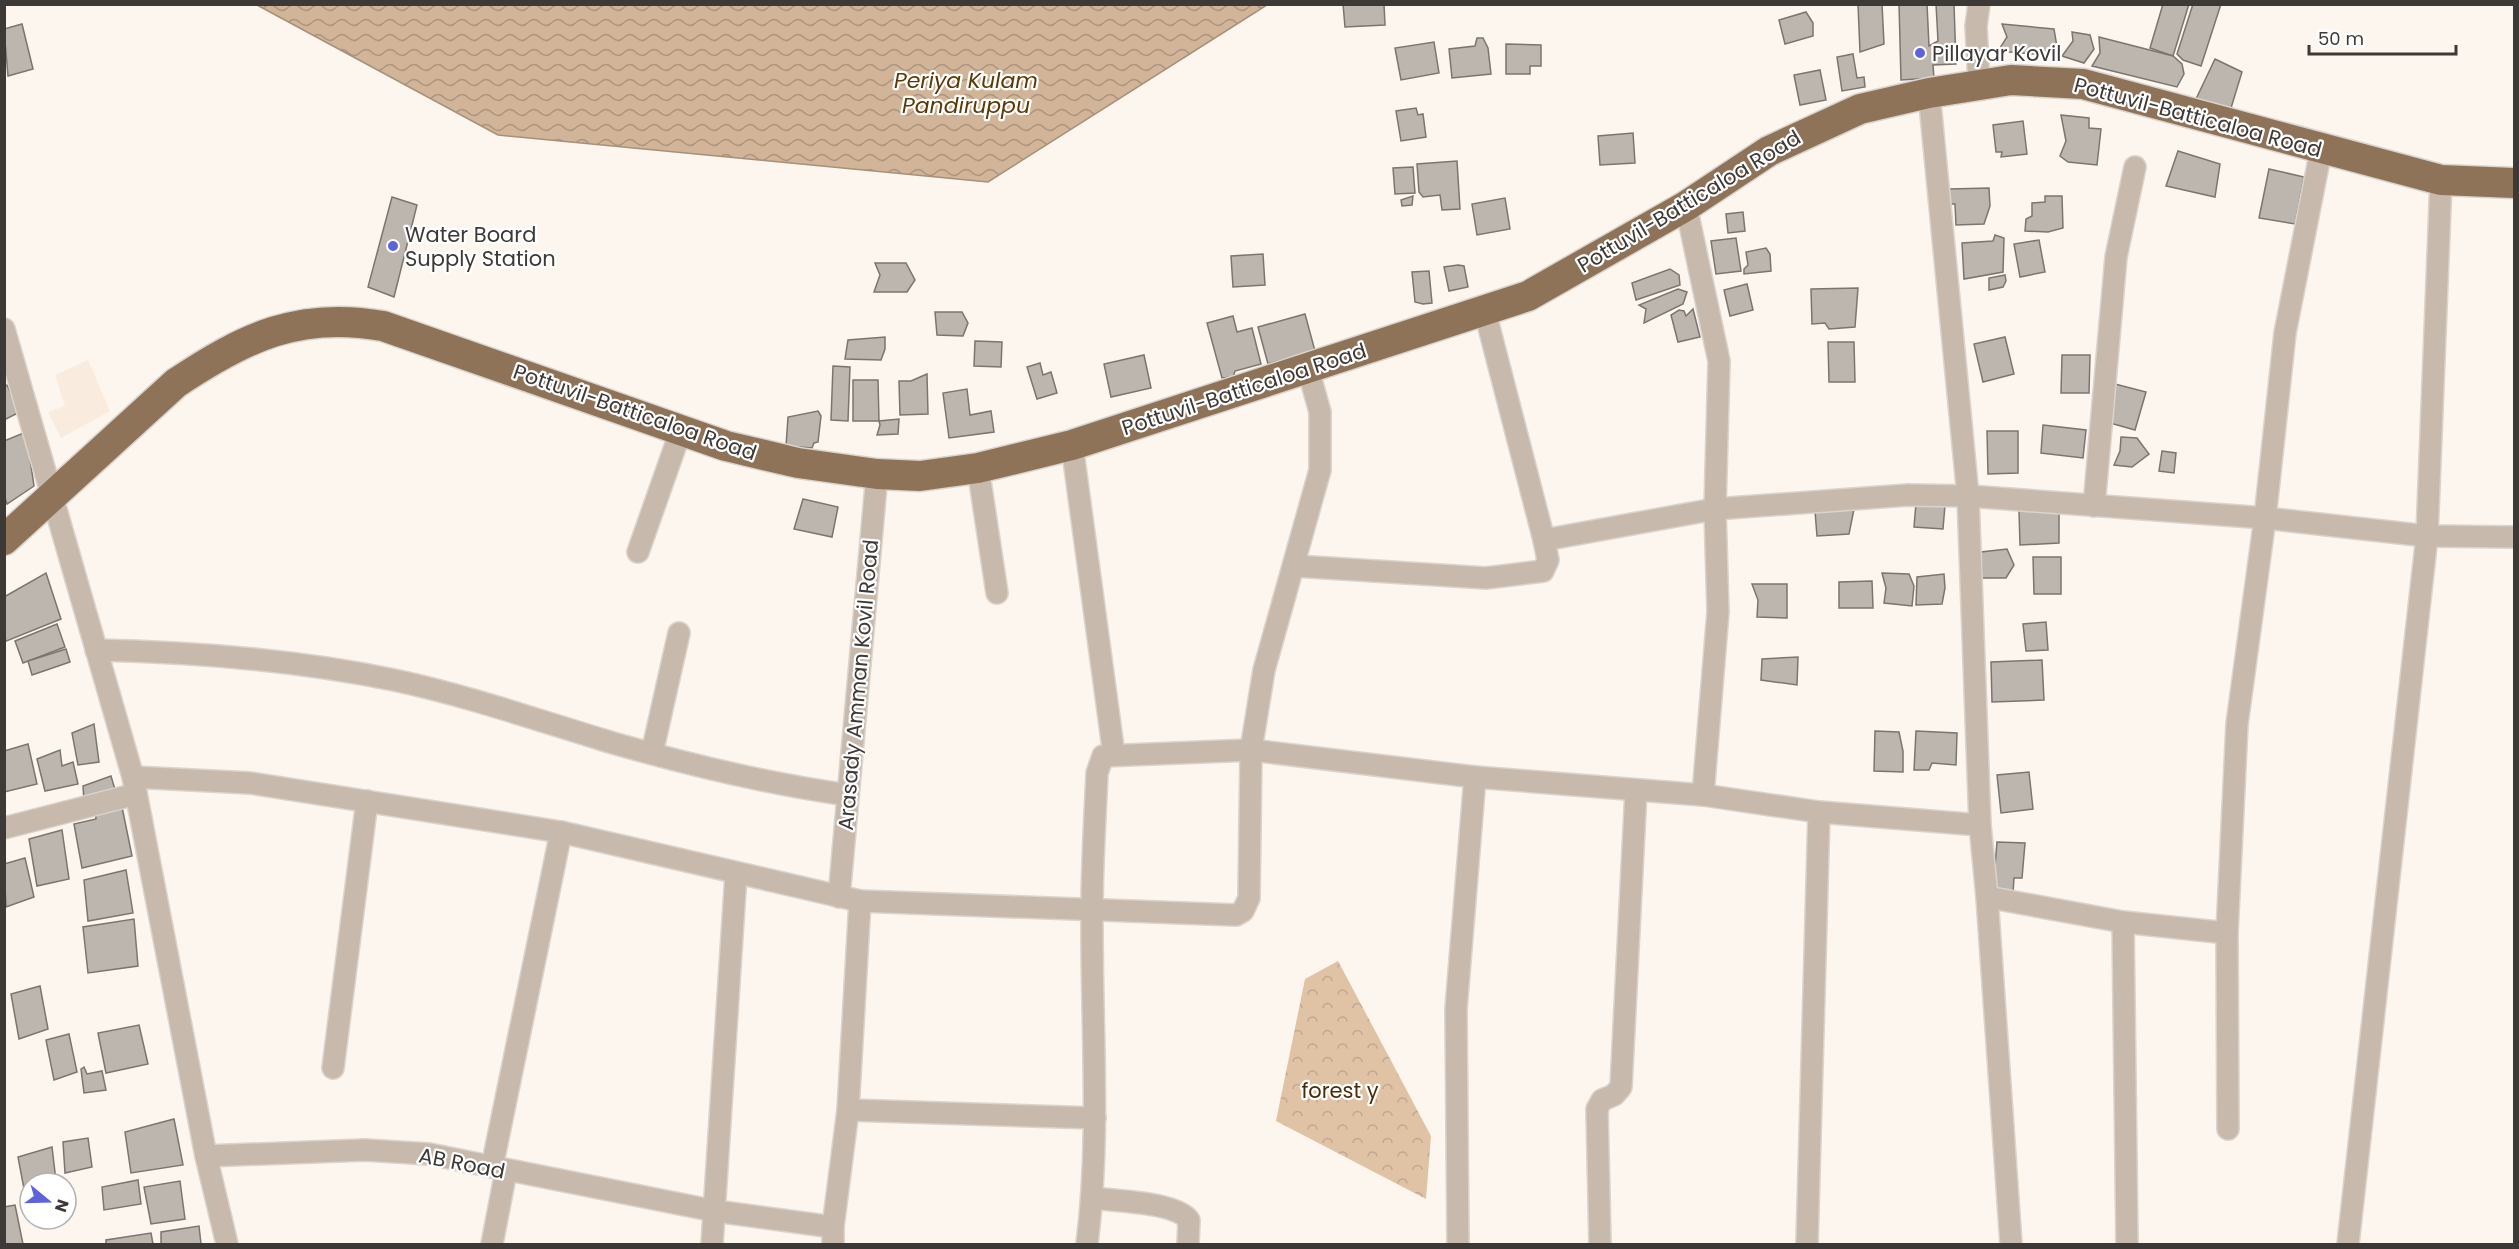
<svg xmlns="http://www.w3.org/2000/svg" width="2519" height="1249" font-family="Poppins,sans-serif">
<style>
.built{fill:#f9ebde}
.forest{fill:url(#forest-crowns)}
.water{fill:url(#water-waves);stroke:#a5907b;stroke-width:1.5}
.building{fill:#bdb6af;stroke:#7c756f;stroke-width:1.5}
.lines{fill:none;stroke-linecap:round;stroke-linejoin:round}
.minor-casing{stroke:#dad4cd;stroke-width:24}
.highway-casing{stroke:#dad4cd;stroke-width:33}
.minor{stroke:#c7baad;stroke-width:21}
.highway{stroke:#8e7358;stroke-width:30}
.poi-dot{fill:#5e63db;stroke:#fff;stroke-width:2}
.labels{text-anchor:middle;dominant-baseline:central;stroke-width:4.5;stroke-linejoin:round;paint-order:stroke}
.poi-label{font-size:21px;fill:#3c3936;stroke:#fff;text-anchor:start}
.street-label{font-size:21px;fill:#3c3936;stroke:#fff}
.park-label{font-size:21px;fill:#492c07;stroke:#fff}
.water-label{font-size:22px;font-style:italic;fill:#5d3701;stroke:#fff}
</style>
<defs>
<pattern id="forest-crowns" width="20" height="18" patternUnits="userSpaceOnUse" patternTransform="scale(1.5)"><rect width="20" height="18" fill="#e0c2a5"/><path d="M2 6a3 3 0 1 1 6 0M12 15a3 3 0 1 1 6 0" fill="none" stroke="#c1a78f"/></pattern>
<pattern id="water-waves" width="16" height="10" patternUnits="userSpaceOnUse" patternTransform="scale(1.5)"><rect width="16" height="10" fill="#d2b598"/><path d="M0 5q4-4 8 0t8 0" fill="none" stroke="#ac947d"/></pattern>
</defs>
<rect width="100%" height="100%" fill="#fdf6ee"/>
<polygon class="built" points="88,360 110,411 61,438 48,412 65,406 55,375"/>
<polygon class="forest" points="1338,961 1431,1136 1426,1199 1276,1121 1305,979"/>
<polygon class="water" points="257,5 1267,5 988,182 498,135"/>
<g class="building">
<polygon points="1343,4 1384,4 1385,25 1345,27"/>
<polygon points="1858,4 1882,4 1884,44 1860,52"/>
<polygon points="1899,4 1927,4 1929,46 1938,41 1936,4 1954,4 1956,64 1933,65 1934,78 1901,80"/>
<polygon points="2163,4 2189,4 2173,56 2150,48"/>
<polygon points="2193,4 2221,4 2201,66 2183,60 2177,54"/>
<polygon points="1806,12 1813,23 1813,36 1785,44 1779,20"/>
<polygon points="22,24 33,69 8,76 4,29"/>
<polygon points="2002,24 2054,29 2057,47 2046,55 1998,51 2007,37"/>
<polygon points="2072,32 2090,35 2094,49 2084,63 2062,56 2073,41"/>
<polygon points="2099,37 2173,56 2182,64 2184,74 2177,87 2092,66 2100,53"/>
<polygon points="1477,38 1483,38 1488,48 1491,74 1452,78 1449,49 1475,46"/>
<polygon points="1434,42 1439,73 1401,80 1395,48"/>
<polygon points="1506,44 1541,45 1541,66 1530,66 1530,74 1506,74"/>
<polygon points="1853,54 1857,78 1864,77 1865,87 1842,91 1837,57"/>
<polygon points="2215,59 2242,72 2231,108 2196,99"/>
<polygon points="1820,70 1826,100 1800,105 1794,75"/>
<polygon points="1416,108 1418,115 1423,114 1426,137 1401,141 1396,111"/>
<polygon points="2061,115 2089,118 2089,128 2101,129 2097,165 2068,162 2060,156 2066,141"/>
<polygon points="2023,121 2027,154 2001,157 2002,152 1996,152 1993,125"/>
<polygon points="1633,133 1635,163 1600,165 1598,136"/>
<polygon points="2178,151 2220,164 2215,197 2166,186"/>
<polygon points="1457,161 1460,209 1442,210 1440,195 1423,197 1419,192 1417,164"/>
<polygon points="1413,167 1415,193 1395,194 1393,168"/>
<polygon points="2269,169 2304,177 2295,224 2259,218"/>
<polygon points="1989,188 1990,206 1984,224 1956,225 1955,204 1949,204 1949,189"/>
<polygon points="1413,196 1412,205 1402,206 1401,200"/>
<polygon points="2045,196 2062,196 2063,228 2048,232 2025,231 2026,219 2032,216 2032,203 2045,202"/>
<polygon points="392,197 417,205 394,297 368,287"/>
<polygon points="1505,198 1510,229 1477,235 1472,204"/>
<polygon points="1743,212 1745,231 1728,233 1726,214"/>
<polygon points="1995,235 2004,238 2003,272 1964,279 1962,243 1993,241"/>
<polygon points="1736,238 1741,271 1716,274 1711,241"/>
<polygon points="2039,240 2045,272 2020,277 2014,244"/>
<polygon points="1766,248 1770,254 1771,271 1744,274 1744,269 1748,265 1746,252"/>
<polygon points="1263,254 1265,285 1233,287 1231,256"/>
<polygon points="875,263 906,263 915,280 907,292 874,292 880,275"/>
<polygon points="1458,265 1464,266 1468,287 1449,291 1444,267"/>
<polygon points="1670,269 1679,275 1680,285 1636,300 1632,283"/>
<polygon points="1429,271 1432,303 1423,304 1415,302 1412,272"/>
<polygon points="2005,275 2006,281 2003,287 1989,290 1989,278"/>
<polygon points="1747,284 1753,310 1730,316 1724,290"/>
<polygon points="1858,288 1855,327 1829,329 1825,323 1812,324 1811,289"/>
<polygon points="1678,289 1687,292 1683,304 1644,323 1646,309 1639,305"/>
<polygon points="1693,309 1700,337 1678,342 1671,315 1679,310 1684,311 1686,316"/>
<polygon points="935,312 962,312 968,323 963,336 937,335"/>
<polygon points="1305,314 1315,351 1268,364 1258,327"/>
<polygon points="1233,316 1237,332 1252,328 1261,364 1235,371 1233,377 1222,378 1207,323"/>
<polygon points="885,337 885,349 881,360 845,359 848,340"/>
<polygon points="2005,337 2014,374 1983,382 1974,344"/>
<polygon points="975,341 1002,342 1001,367 974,366"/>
<polygon points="1828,342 1854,342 1855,382 1829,382"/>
<polygon points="1144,355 1151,388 1111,397 1104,364"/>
<polygon points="2062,355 2090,355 2089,393 2061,393"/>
<polygon points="1040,363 1043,375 1051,372 1057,393 1037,399 1027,367"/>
<polygon points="833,366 850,367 848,421 831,420"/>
<polygon points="927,374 928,414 900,415 899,381 911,381"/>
<polygon points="853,380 878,380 879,421 853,421"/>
<polygon points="2115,384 2146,392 2135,430 2110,423"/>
<polygon points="7,385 20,412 4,420 4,387"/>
<polygon points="967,389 970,415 991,411 994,432 949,438 943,393"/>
<polygon points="818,411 821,416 818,442 814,443 812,448 786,446 788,417"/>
<polygon points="899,419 898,434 877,435 880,425 879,421"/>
<polygon points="2043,425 2086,430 2083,458 2041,453"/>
<polygon points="1987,431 2018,431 2018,473 1988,474"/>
<polygon points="26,432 34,486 7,504 4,495 4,441"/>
<polygon points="2121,437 2137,438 2149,454 2132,467 2114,465 2120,451"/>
<polygon points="2162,451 2176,453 2174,473 2159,471"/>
<polygon points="803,499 838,507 832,537 794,529"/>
<polygon points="1916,503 1945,505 1943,529 1914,527"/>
<polygon points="1854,509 1849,534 1817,536 1815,511"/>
<polygon points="2059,510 2059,543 2020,545 2019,511"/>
<polygon points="2007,549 2014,565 2006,578 1982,578 1981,552"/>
<polygon points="2033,557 2061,557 2061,594 2034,594"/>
<polygon points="46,573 61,619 4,642 4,597"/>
<polygon points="1882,573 1909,574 1914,586 1912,606 1884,603 1886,588"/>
<polygon points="1944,574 1945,588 1942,604 1916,605 1917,577"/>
<polygon points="1872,581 1873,608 1839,608 1839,582"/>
<polygon points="1752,584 1787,584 1787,618 1757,617 1758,600"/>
<polygon points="2046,622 2048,650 2026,651 2023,624"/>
<polygon points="57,624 65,647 23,663 15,641"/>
<polygon points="66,649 70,662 32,675 28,661"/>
<polygon points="1798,657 1797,685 1761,680 1762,659"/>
<polygon points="2042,660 2044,700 1992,702 1991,662"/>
<polygon points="94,724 99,762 78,765 72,733"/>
<polygon points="1875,731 1899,732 1903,751 1903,772 1874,771"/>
<polygon points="1916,731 1957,733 1956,765 1932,763 1929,770 1914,770"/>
<polygon points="28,744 37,784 4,792 4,751"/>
<polygon points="60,750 62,766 73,762 78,784 45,791 37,759"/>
<polygon points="2029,772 2033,809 2001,813 1997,775"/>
<polygon points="111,776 116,793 84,801 83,786"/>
<polygon points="121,802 132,856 82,868 74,824 96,819 95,808"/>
<polygon points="62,830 69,879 37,886 29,839"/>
<polygon points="1997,842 2025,843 2022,878 2014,878 2013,893 1993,891"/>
<polygon points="25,858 34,897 6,907 4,864"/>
<polygon points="126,870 133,913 88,921 84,880"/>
<polygon points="134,919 138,966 88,973 83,927"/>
<polygon points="40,986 48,1029 19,1039 11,994"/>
<polygon points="139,1025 148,1064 106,1073 98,1033"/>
<polygon points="69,1034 77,1072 54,1080 46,1040"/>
<polygon points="84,1067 87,1074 102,1071 106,1090 84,1093 81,1069"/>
<polygon points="174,1119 183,1165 131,1173 125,1132"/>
<polygon points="88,1138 92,1167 65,1173 63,1142"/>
<polygon points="52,1147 56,1181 30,1183 30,1187 24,1189 18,1157"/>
<polygon points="138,1180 141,1204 104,1210 102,1187"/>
<polygon points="180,1181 185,1219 151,1224 144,1187"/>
<polygon points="15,1205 23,1244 4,1244 4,1207"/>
<polygon points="199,1226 201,1244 161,1244 161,1232"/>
<polygon points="151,1233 153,1244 106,1244 106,1240"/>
</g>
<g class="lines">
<g class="minor-casing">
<g id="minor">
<polyline points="1979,85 1976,26 1979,4"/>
<polyline points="1929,93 1968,496 1980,825 1987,897"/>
<polyline points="1686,206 1719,361 1715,509 1718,612 1703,795"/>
<polyline points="4,329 133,777 206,1156 227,1244"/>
<polyline points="1072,445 1114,755"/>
<polyline points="978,468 997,593"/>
<polyline points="2094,506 2116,257 2135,167"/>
<polyline points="1544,540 1715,509 1908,495 1968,496 2265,518 2427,536 2514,537"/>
<polyline points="638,552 681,430"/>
<polyline points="1295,566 1486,578 1543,571 1548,560 1544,540 1485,312"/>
<path d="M96,650C195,652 296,660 394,680C469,696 540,721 613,743C690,765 768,784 848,795"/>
<polyline points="652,753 679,633"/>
<polyline points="133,777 250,783 561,832 860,901 1236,915 1243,911 1249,898 1251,750 1264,670 1320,470 1320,412 1308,369"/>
<polyline points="4,828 136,794"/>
<polyline points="839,897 877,474"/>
<polyline points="2123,922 2127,1244"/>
<polyline points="2227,933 2228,1129"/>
<polyline points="333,1068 367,801"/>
<polyline points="848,1110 1095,1118"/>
<polyline points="206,1156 365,1150 429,1154 715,1211 833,1227"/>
<polyline points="492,1167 561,832"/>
<path d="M1093,1198C1116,1201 1175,1202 1189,1220L1188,1244"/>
<polyline points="492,1244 506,1171"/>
<polyline points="712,1244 736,874"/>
<polyline points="833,1244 833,1227 848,1110 860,901"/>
<path d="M1087,1244C1101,1133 1091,1022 1092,910C1092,864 1095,819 1097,773L1103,756L1251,750L1475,777L1703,795L1819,812L1980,825"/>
<polyline points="1458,1244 1456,1009 1475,777"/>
<polyline points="1600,1244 1597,1109 1602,1100 1614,1095 1621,1087 1636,790"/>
<polyline points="1807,1244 1819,812"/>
<polyline points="2011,1244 1987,897 2123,922 2227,933 2237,724 2265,518 2285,333 2321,150"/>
<polyline points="2348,1244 2427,536 2441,180"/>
</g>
</g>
<g class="highway-casing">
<path id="highway" d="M4,540L176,383C245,337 299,311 383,326L726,446L798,463L877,474L920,476L978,468L1072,445L1528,296L1686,206L1769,151L1860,109L1929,93L2011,80L2083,84L2441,180L2514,183"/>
</g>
<use href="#minor" class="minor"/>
<use href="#highway" class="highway"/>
</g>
<g class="poi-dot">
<circle cx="1920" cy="53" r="6"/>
<circle cx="393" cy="246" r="6"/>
</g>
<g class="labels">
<g class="poi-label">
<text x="1932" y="53">Pillayar Kovil</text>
<text x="405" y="234">Water Board<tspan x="405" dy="24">Supply Station</tspan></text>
</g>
<g class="street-label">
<text transform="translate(2198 117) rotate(15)">Pottuvil-Batticaloa Road</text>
<text transform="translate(1689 201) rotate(-31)">Pottuvil-Batticaloa Road</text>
<text transform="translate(1244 389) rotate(-18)">Pottuvil-Batticaloa Road</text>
<text transform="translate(635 412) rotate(19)">Pottuvil-Batticaloa Road</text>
<text transform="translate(858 685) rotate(-85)">Arasady Amman Kovil Road</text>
<text transform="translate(462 1163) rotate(11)">AB Road</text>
</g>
<g class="park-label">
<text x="1340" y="1090">forest y</text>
</g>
<g class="water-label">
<text x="966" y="80">Periya Kulam<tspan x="966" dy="25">Pandiruppu</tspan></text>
</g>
</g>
<rect width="2519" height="1249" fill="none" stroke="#3c3936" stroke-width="12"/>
<g transform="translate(48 1201) rotate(109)"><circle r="28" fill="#ffffff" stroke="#b1b0af" stroke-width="1.5"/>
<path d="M0-4.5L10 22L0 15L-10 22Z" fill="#5e63db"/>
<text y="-9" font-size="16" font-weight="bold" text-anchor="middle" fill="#3c3936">N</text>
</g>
<path d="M2309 45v9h147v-9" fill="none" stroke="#3c3936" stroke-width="3"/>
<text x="2318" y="45" font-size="18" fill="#3c3936" stroke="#ffffff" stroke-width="4.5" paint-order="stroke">50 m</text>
</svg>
